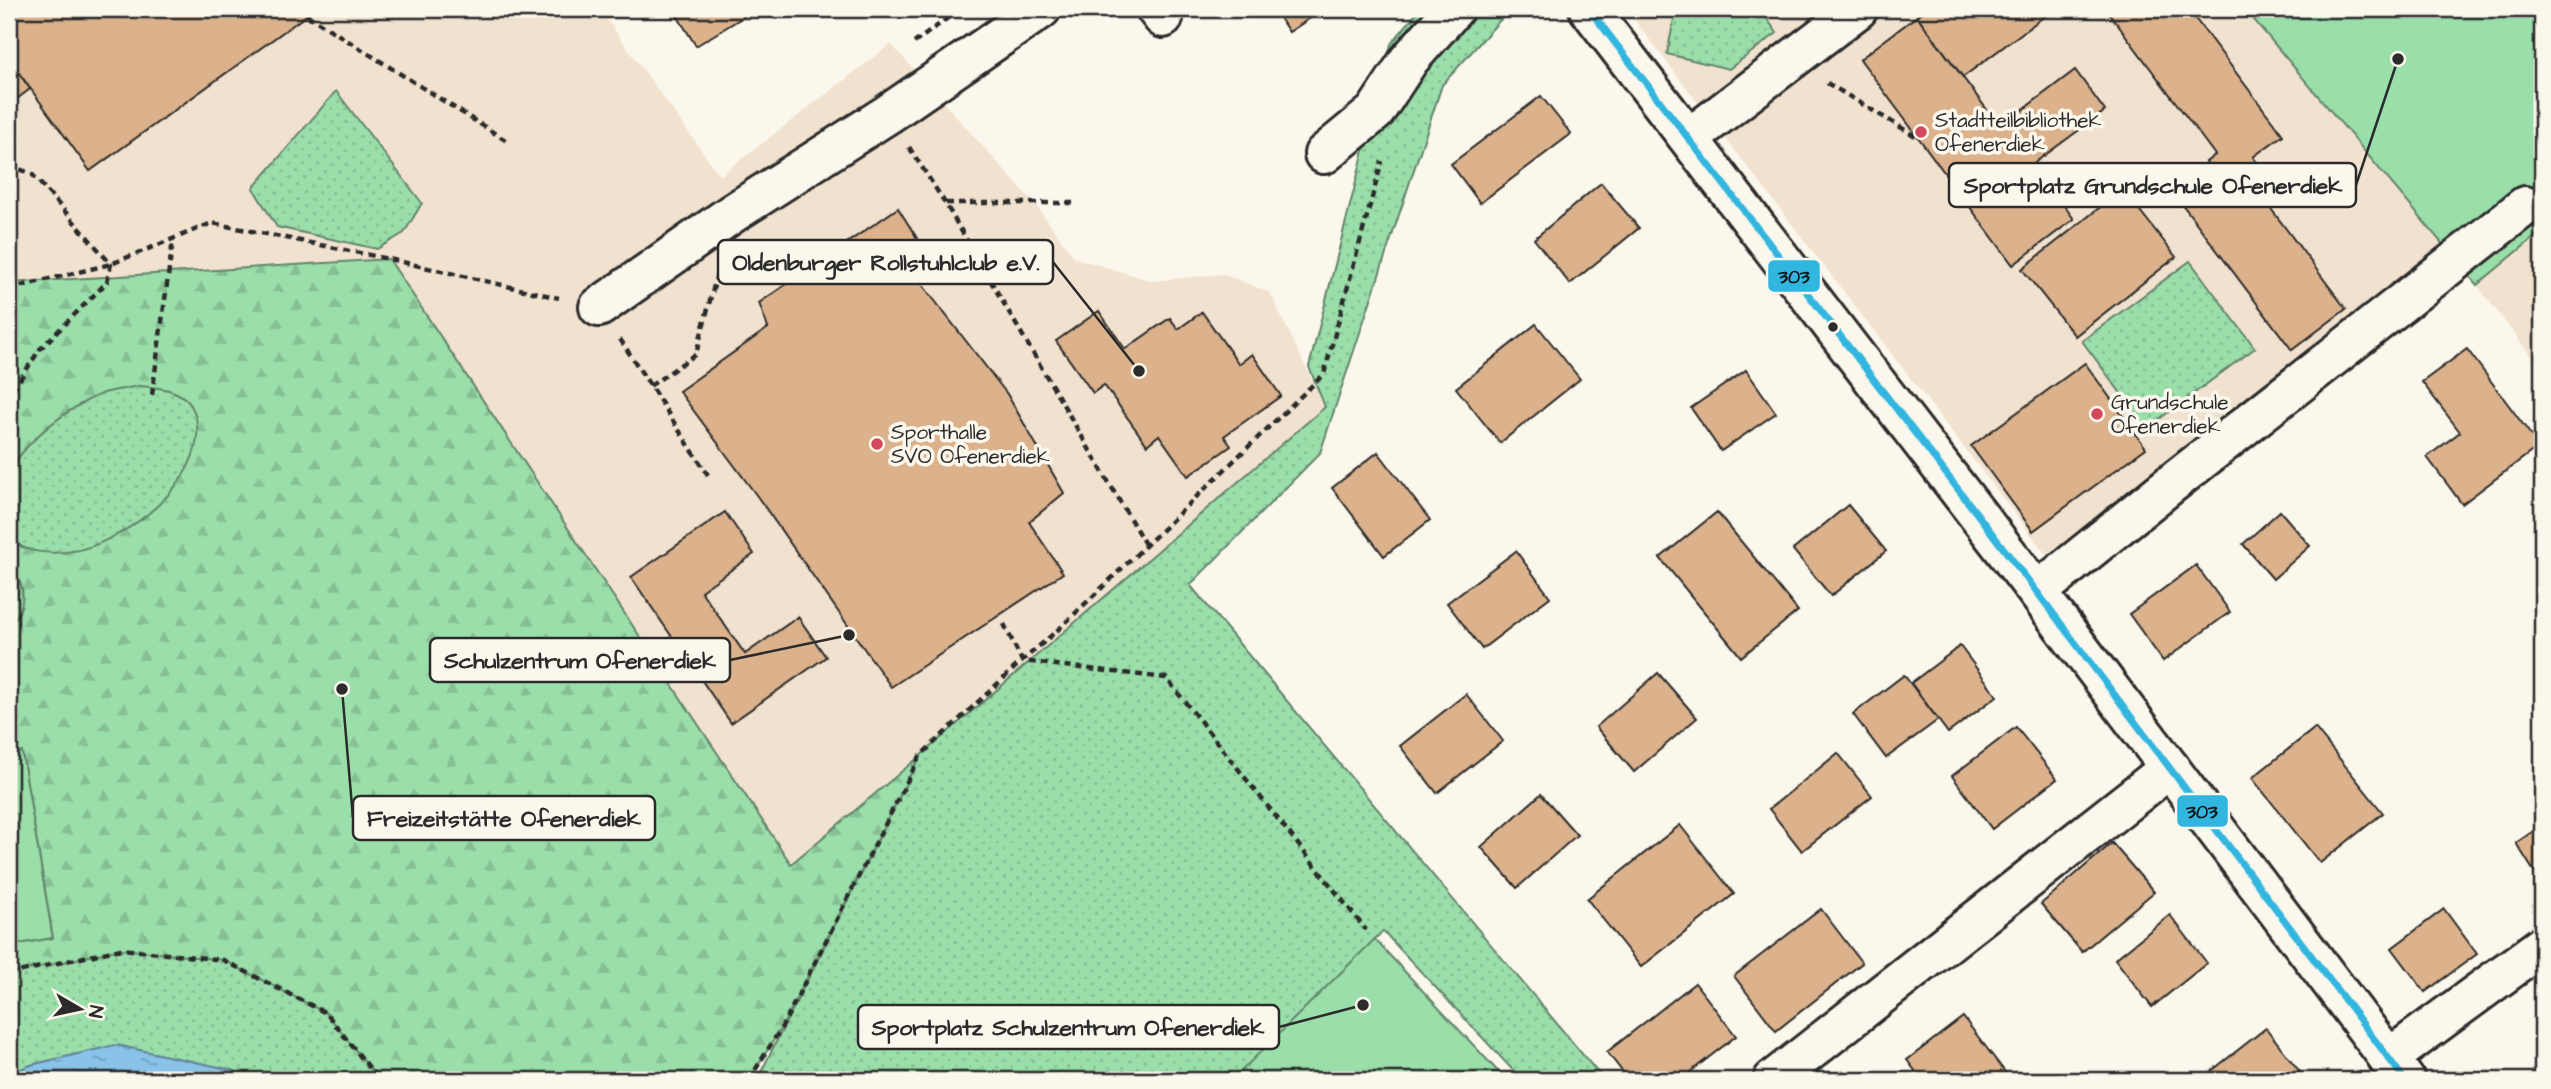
<svg xmlns="http://www.w3.org/2000/svg" width="2551" height="1089" font-family="'Architects Daughter',sans-serif">
<style>
.built{fill:#f1e2cf}
.green{fill:#9adeaa;stroke:#62846a;stroke-width:2}
.forest{fill:url(#forest-firs);stroke:#62846a;stroke-width:2}
.park{fill:url(#park-dots);stroke:#62846a;stroke-width:2}
.water{fill:url(#water-ripples);stroke:#63869d;stroke-width:2}
.building{fill:#dbb28c;stroke:#2b2b2b;stroke-width:2}
.lines{fill:none;stroke-linecap:round;stroke-linejoin:round}
.minor-casing{stroke:#2b2b2b;stroke-width:44}
.path{stroke:#2b2b2b;stroke-width:4.5;stroke-dasharray:7 5;stroke-linecap:butt}
.minor{stroke:#fbf7ec;stroke-width:38}
.bus-1-casing{stroke:#fbf7ec;stroke-width:12}
.bus-1{stroke:#30b6df;stroke-width:7}
.poi-dot{fill:#d1495b;stroke:#fbf7ec;stroke-width:2.5}
.bus-dot{fill:#2b2b2b;stroke:#fbf7ec;stroke-width:2.5}
.labels{text-anchor:middle;dominant-baseline:central;stroke-width:7;stroke-linejoin:round;paint-order:stroke}
.poi-label{font-size:21px;fill:#2b2b2b;stroke:#fbf7ec;text-anchor:start}
.leader{fill:none;stroke:#2b2b2b;stroke-width:2.5}
.callout-dot{fill:#2b2b2b;stroke:#fbf7ec;stroke-width:2.5}
.callout{fill:#fbf7ec;stroke:#2b2b2b;stroke-width:2.5}
.callout-label{font-size:23px;text-anchor:middle;font-weight:bold;fill:#2b2b2b}
.line-badge{stroke:#fbf7ec;stroke-width:2.5}
.pale-badge-label{font-size:19px;text-anchor:middle;font-weight:bold;fill:#111}
</style>
<defs>
<pattern id="forest-firs" width="22" height="20" patternUnits="userSpaceOnUse" patternTransform="scale(1.75)"><rect width="22" height="20" fill="#9adeaa"/><path d="M5 1l3.5 6h-7zM16 11l3.5 6h-7z" fill="#85bf92"/></pattern>
<pattern id="park-dots" width="8" height="8" patternUnits="userSpaceOnUse" patternTransform="scale(1.75)"><rect width="8" height="8" fill="#9adeaa"/><path d="M2 2h.1M6 6h.1" fill="none" stroke="#85bf92" stroke-width="1.8" stroke-linecap="round"/></pattern>
<pattern id="water-ripples" width="26" height="14" patternUnits="userSpaceOnUse" patternTransform="scale(1.75)"><rect width="26" height="14" fill="#89c3e9"/><path d="M2 4q2-2 4 0t4 0M15 11q2-2 4 0t4 0" fill="none" stroke="#709fbd"/></pattern>
</defs>
<rect width="100%" height="100%" fill="#fbf7ec"/>
<filter id="ink" filterUnits="userSpaceOnUse"><feTurbulence type="fractalNoise" baseFrequency=".0143" numOctaves="2"/><feDisplacementMap in="SourceGraphic" scale="14" xChannelSelector="R" yChannelSelector="G"/><feConvolveMatrix kernelMatrix="1 2 1 2 8 2 1 2 1" color-interpolation-filters="sRGB"/></filter>
<g filter="url(#ink)">
<g class="built">
<polygon points="9,9 599,9 720,176 891,44 1038,208 1075,258 1153,281 1223,274 1270,293 1325,407 791,864 389,259 9,283"/>
<polygon points="1626,9 2245,9 2456,260 2056,567"/>
<polygon points="2542,231 2542,370 2477,285"/>
</g>
<g class="green">
<polygon points="2245,9 2542,9 2542,231 2477,285"/>
<polygon points="22,752 53,938 9,946 9,754"/>
<polygon points="1366,930 1506,1080 1214,1080"/>
</g>
<path class="forest" d="M389,259L791,864L920,756L783,1025L749,1080H379L326,1013L33,968L9,974V946L53,938L22,752L9,754V625C17,617 24,600 22,588C21,580 14,574 9,569V532L16,542L12,468L9,476V283Z"/>
<g class="park">
<polygon points="1420,9 1510,9 1442,85 1320,453 1190,585 1604,1080 1522,1080 1383,931 1232,1080 757,1080 920,756 1325,407 1309,367 1391,44"/>
<polygon points="1691,9 1760,9 1777,33 1729,69 1667,54 1674,19"/>
<polygon points="336,91 422,203 404,233 377,249 277,227 253,188"/>
<polygon points="2190,261 2255,348 2147,428 2082,341"/>
<path d="M138,386C166,388 193,390 197,424C203,482 129,538 79,550C59,554 14,557 9,530C7,523 9,512 9,504C9,492 6,478 12,467C31,436 68,408 101,394C112,390 126,389 138,386Z"/>
<path d="M9,569C27,586 27,608 9,625Z"/>
<polygon points="121,949 223,960 326,1013 379,1080 246,1080 232,1070 116,1045 31,1065 9,1074 9,974"/>
</g>
<polygon class="water" points="116,1045 232,1070 246,1080 9,1080 9,1074 31,1065"/>
<g class="building">
<polygon points="9,9 315,9 90,171 9,59"/>
<polygon points="673,9 756,9 696,46"/>
<polygon points="1274,9 1324,9 1289,32"/>
<polygon points="1927,9 2054,9 1963,77 1917,16"/>
<polygon points="2106,9 2188,9 2283,135 2253,157 2265,173 2251,182 2346,309 2292,350 2182,204 2217,178 2206,162 2215,155"/>
<polygon points="1917,16 2000,127 2075,70 2105,111 2033,164 2074,219 2013,265 1860,59"/>
<polygon points="9,59 30,89 9,105"/>
<polygon points="1541,96 1571,134 1480,203 1451,164"/>
<polygon points="1601,183 1639,228 1570,284 1534,239"/>
<polygon points="2123,189 2176,257 2075,336 2022,269"/>
<polygon points="898,208 920,243 901,257 1007,394 1064,493 1029,522 1063,573 891,687 757,496 679,391 768,328 759,303"/>
<polygon points="1099,311 1125,349 1170,318 1178,329 1202,312 1239,364 1252,354 1281,396 1224,436 1231,446 1188,476 1159,435 1147,445 1104,385 1093,393 1056,341"/>
<polygon points="1536,324 1580,379 1500,443 1456,388"/>
<polygon points="2467,349 2539,446 2462,504 2427,457 2460,432 2422,382"/>
<polygon points="2085,363 2146,448 2033,531 1971,446"/>
<polygon points="1746,370 1776,413 1721,451 1691,408"/>
<polygon points="1378,452 1430,520 1384,556 1332,488"/>
<polygon points="1848,505 1886,551 1831,596 1793,550"/>
<polygon points="2280,511 2310,546 2273,579 2243,544"/>
<polygon points="725,512 754,554 701,591 745,654 798,617 826,657 731,723 631,577"/>
<polygon points="1717,512 1798,611 1741,657 1660,558"/>
<polygon points="1516,551 1550,597 1482,649 1447,603"/>
<polygon points="2196,565 2230,612 2163,661 2129,614"/>
<polygon points="1960,646 1997,696 1948,733 1911,683"/>
<polygon points="1658,673 1697,718 1634,772 1596,727"/>
<polygon points="1904,675 1938,720 1886,758 1853,714"/>
<polygon points="1466,694 1503,741 1437,793 1400,746"/>
<polygon points="2016,727 2057,779 1992,829 1952,776"/>
<polygon points="2315,728 2383,813 2320,863 2252,778"/>
<polygon points="1838,753 1872,796 1802,851 1769,809"/>
<polygon points="1541,794 1577,835 1517,888 1481,847"/>
<polygon points="1680,825 1734,894 1641,967 1587,899"/>
<polygon points="2542,825 2542,884 2516,843"/>
<polygon points="2112,843 2154,892 2082,952 2041,904"/>
<polygon points="1821,909 1862,963 1776,1031 1734,976"/>
<polygon points="2444,909 2477,954 2425,992 2392,948"/>
<polygon points="2170,915 2207,963 2152,1007 2115,959"/>
<polygon points="1695,983 1736,1036 1680,1080 1629,1080 1607,1052"/>
<polygon points="1963,1017 2011,1080 1922,1080 1907,1060"/>
<polygon points="2266,1028 2300,1072 2289,1080 2200,1080"/>
</g>
<g class="lines">
<g class="minor-casing">
<g id="minor">
<polyline points="1156,9 1163,18"/>
<polyline points="1589,9 2037,592 2405,1080"/>
<polyline points="1689,138 1858,9"/>
<polyline points="1324,154 1375,112 1409,60 1454,9"/>
<polyline points="599,307 733,213 888,114 1041,9"/>
<polyline points="2037,592 2171,484 2525,206"/>
<polyline points="2388,1059 2542,946"/>
<polyline points="1773,1080 2170,768"/>
</g>
</g>
<g class="path">
<polyline points="307,15 507,141"/>
<polyline points="914,43 960,9"/>
<polyline points="1827,83 1917,137"/>
<polyline points="909,147 945,203 1146,546"/>
<polyline points="9,165 32,174 111,264 107,282 40,349 9,396"/>
<polyline points="946,203 1074,203"/>
<polyline points="9,289 111,264 212,223 389,259 559,298"/>
<polyline points="620,339 708,475"/>
<polyline points="650,386 696,354 717,274"/>
<polyline points="152,395 173,240"/>
<polyline points="1004,624 1022,661 1166,678 1366,930"/>
<polyline points="9,974 121,949 223,960 326,1013 379,1080"/>
<polyline points="749,1080 783,1025 920,756 1022,661 1060,628 1324,374 1382,161"/>
</g>
<use href="#minor" class="minor"/>
<g class="bus-1-casing">
<polyline id="bus-1" points="1589,9 2037,592 2405,1080"/>
</g>
<use href="#bus-1" class="bus-1"/>
</g>
</g>
<g class="poi-dot">
<circle cx="1921" cy="132" r="7"/>
<circle cx="2097" cy="414" r="7"/>
<circle cx="877" cy="444" r="7"/>
</g>
<circle class="bus-dot" cx="1833" cy="327" r="6"/>
<g class="labels">
<g class="poi-label">
<text x="1935" y="120">Stadtteilbibliothek<tspan x="1935" dy="24">Ofenerdiek</tspan></text>
<text x="2111" y="402">Grundschule<tspan x="2111" dy="24">Ofenerdiek</tspan></text>
<text x="891" y="432">Sporthalle<tspan x="891" dy="24">SVO Ofenerdiek</tspan></text>
</g>
</g>
<path class="leader" d="M2398 59L2356 185M1139 371L1053 262M849 635L730 660M342 689L353 818M1363 1005L1279 1027"/>
<g class="callout-dot">
<circle cx="2398" cy="59" r="7"/>
<circle cx="1139" cy="371" r="7"/>
<circle cx="849" cy="635" r="7"/>
<circle cx="342" cy="689" r="7"/>
<circle cx="1363" cy="1005" r="7"/>
</g>
<g class="callout">
<rect x="1949" y="163" width="407" height="44" rx="7"/>
<rect x="718" y="240" width="335" height="44" rx="7"/>
<rect x="430" y="638" width="300" height="44" rx="7"/>
<rect x="353" y="796" width="302" height="44" rx="7"/>
<rect x="858" y="1005" width="421" height="44" rx="7"/>
</g>
<g class="callout-label">
<text x="2153" y="193">Sportplatz Grundschule Ofenerdiek</text>
<text x="886" y="270">Oldenburger Rollstuhlclub e.V.</text>
<text x="580" y="668">Schulzentrum Ofenerdiek</text>
<text x="504" y="826">Freizeitstätte Ofenerdiek</text>
<text x="1068" y="1035">Sportplatz Schulzentrum Ofenerdiek</text>
</g>
<g class="line-badge">
<rect x="1767" y="259" width="54" height="34" rx="7" fill="#30b6df"/>
<rect x="2176" y="794" width="53" height="34" rx="7" fill="#30b6df"/>
</g>
<g class="pale-badge-label">
<text x="1794" y="283">303</text>
<text x="2202" y="818">303</text>
</g>
<rect width="2551" height="1089" fill="none" stroke="#fbf7ec" stroke-width="35"/>
<rect x="18" y="18" width="2516" height="1054" fill="none" stroke="#2b2b2b" stroke-width="2.5" filter="url(#ink)"/>
<g transform="translate(80 1009) rotate(99)" stroke="#fbf7ec" stroke-width="5" paint-order="stroke">
<path d="M0-5L12 26L0 18L-12 26Z" fill="#2b2b2b"/>
<text y="-10" font-size="19" font-weight="bold" text-anchor="middle" fill="#2b2b2b">N</text>
</g>
</svg>
